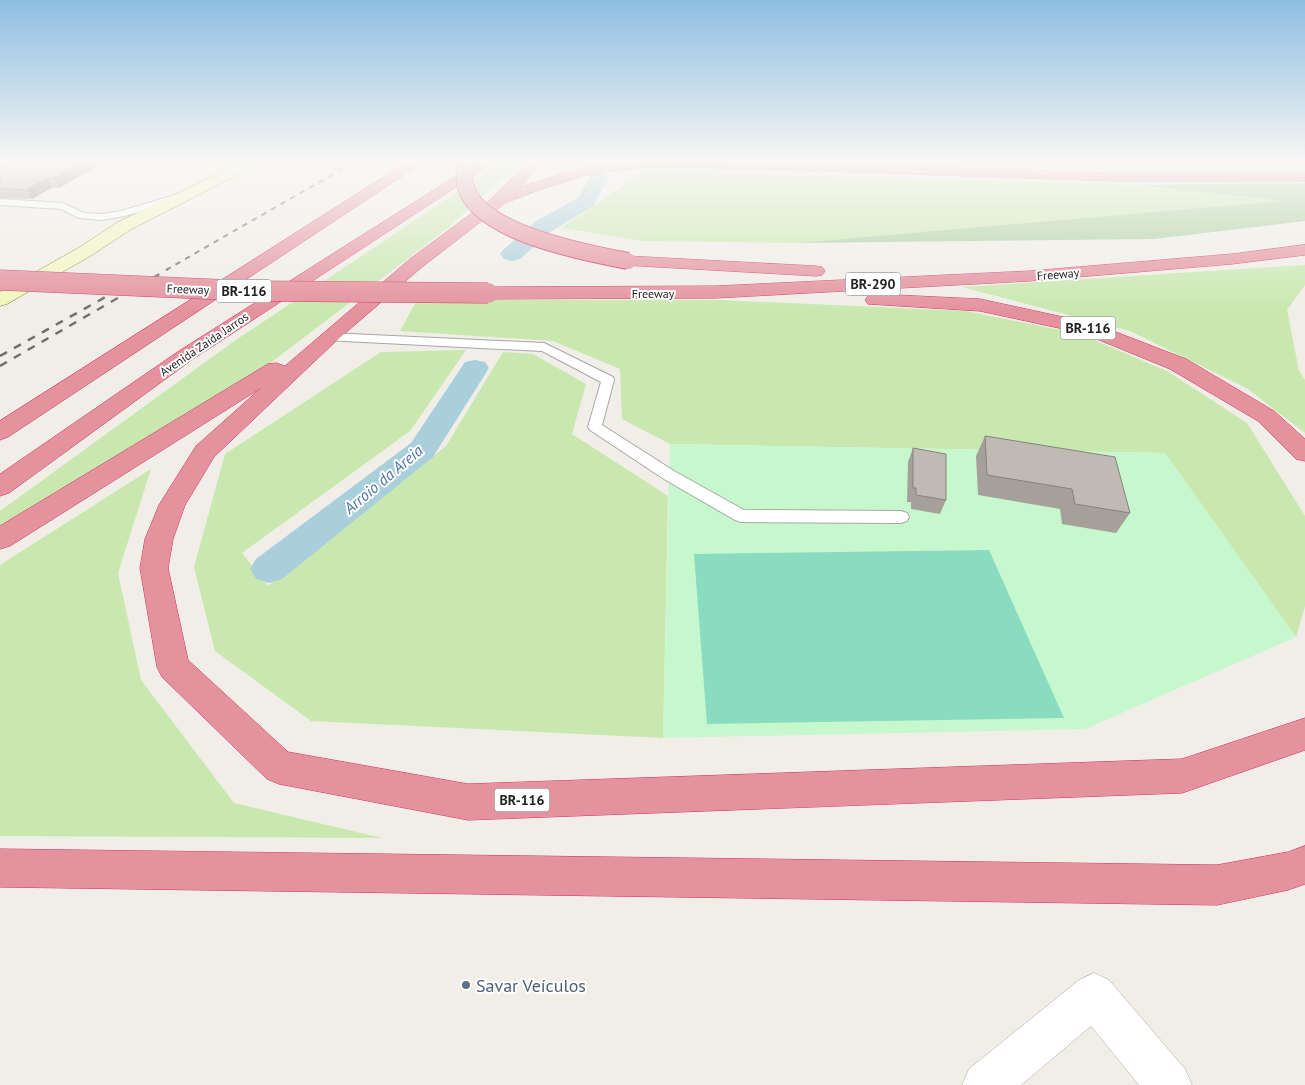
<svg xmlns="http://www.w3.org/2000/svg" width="1305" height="1085" font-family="'PT Sans',sans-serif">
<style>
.grass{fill:#c9e8af}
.forest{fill:#a9ce9e}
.park{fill:#c7f8cd}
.pitch{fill:#89dcc0}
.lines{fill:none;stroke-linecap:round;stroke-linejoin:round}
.canal{fill:#a9cedc;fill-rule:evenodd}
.lane-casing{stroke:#a7a7a7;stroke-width:2}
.street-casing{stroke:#a7a7a7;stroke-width:1}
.secondary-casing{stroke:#647509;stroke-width:1}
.highway-casing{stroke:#d52e5f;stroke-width:1}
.lane{fill:#fff;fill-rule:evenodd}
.street{fill:#fff;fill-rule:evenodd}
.secondary{fill:#f2f7be;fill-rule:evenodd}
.highway{fill:#e4929e;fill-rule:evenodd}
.rail-far1{stroke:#6e6e6e;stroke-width:2;stroke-dasharray:5.5 5.5;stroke-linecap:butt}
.rail{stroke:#6e6e6e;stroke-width:2.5;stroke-dasharray:8 8;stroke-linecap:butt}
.highway-bridge-far1-casing{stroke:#d52e5f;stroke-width:18;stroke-linecap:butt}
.highway-bridge-casing{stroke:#d52e5f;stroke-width:21;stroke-linecap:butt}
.highway-bridge-far1{stroke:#e4929e;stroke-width:16}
.highway-bridge{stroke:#e4929e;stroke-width:20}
.wall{fill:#a6a09b}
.shaded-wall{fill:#87827e}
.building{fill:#c1bab4;stroke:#87827e}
.service-dot{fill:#5c6f8a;stroke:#fff;stroke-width:2}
.labels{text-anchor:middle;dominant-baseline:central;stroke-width:4;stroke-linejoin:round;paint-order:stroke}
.far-street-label{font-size:12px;fill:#202020;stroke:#fff}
.shield{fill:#fff;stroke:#636363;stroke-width:1}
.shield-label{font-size:14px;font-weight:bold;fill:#202020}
.water-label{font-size:16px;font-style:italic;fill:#4c75a5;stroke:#fff}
.near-service-label{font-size:18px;fill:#4e5e75;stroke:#fff;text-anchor:start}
</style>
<rect width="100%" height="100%" fill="#f0eee7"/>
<g class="grass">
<polygon points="503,161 520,161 448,228 265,367 0,527 0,511 233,342"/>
<polygon points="643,172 1140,185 1285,201 797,243 642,241 561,228"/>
<polygon points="1305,265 1305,285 1287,310 1299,371 1305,380 1305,433 1248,389 1130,331 962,287"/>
<polygon points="417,300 721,300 966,311 1080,334 1167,371 1247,423 1305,516 1305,606 1296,637 1165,453 670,444 622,419 620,369 553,341 400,331"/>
<polygon points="466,350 410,431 242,553 268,586 446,446 503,352 533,354 586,384 572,434 668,496 663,738 311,721 215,651 194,567 225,454 381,352"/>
<polygon points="151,469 118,573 141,680 234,803 382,838 0,836 0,565"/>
</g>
<polygon class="forest" points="1305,183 1305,221 1154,239 797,243 1282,201 1140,185"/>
<polygon class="park" points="670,444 1165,453 1296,637 1085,729 663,738"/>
<polygon class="pitch" points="989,550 1064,718 707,724 694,554"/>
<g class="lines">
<g class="canal">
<polygon points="599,172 606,174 609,178 593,206 552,231 520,259 512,261 504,259 500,254 504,249 536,221 578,198 592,174"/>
<polygon points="475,360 485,362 489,368 433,457 282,579 269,583 256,579 250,569 256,559 411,443 465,362"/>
</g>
<g class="lane-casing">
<g id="lane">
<polygon points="175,195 180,198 178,200 125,216 102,220 79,218 61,209 0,205 0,199 63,203 84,213 102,214 121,211"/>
<polygon points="329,333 544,343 613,377 614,380 602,425 674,471 744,510 901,511 907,513 909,517 907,521 901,523 741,522 735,520 664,479 590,430 588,427 601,382 542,351 325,340 323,337"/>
</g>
</g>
<g class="street-casing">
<polygon id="street" points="1094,973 1109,980 1185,1069 1192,1085 1139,1085 1091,1026 1021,1085 962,1085 969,1069 1079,980"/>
</g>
<g class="secondary-casing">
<polygon id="secondary" points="244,161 261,161 259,164 130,230 92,255 7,304 0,306 0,292 80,247 118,222"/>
</g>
<g class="highway-casing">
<g id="highway">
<polygon points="409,161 425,161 8,437 0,440 0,421"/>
<polygon points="480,161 496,161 193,359 9,493 0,496 0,474 179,351"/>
<polygon points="529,161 544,161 520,187 581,168 631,161 765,161 1111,173 1305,173 1305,181 1111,181 739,168 654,167 617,170 583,176 539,190 505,203 422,267 336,341 214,457 185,505 173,539 168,568 188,660 288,752 468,784 1182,759 1305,718 1305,750 1182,793 468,820 279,784 267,779 162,677 157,667 140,568 145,539 159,505 196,446 261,388 10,546 0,549 0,526 268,364 276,363 285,366 410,259 491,199"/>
<polygon points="1305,245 1305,255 1232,264 1030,281 716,298 488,299 481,297 479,293 481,289 488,287 716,286 1030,271 1232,254"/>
<polygon points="628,256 816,266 822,267 825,271 822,275 816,276 622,265 619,261 622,257"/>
<polygon points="875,294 980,299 1095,324 1186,359 1274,411 1305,439 1305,461 1296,459 1258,421 1170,369 1082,333 980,311 868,304 865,300 868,296"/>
<polygon points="1305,846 1305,884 1288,890 1217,905 0,887 0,849 1217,865 1288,852"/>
</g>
</g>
<use href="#lane" class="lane"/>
<use href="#street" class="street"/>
<use href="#secondary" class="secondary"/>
<use href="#highway" class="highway"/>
<polyline class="rail-far1" points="166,270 356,161"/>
<g class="rail">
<polyline points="0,356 118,290"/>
<polyline points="0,366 168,269"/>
</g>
<g class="highway-bridge-far1-casing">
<path id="highway-bridge-far1" d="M465,161C465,168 464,177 465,184C475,233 587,253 628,261"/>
</g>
<g class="highway-bridge-casing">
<polyline id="highway-bridge" points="0,280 253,291 488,293"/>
</g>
<use href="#highway-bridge-far1" class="highway-bridge-far1"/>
<use href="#highway-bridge" class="highway-bridge"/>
</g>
<g class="wall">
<polygon points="0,161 106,161 59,188 53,187 32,199 0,198"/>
<polygon points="985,436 1130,513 1116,533 1062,524 1060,509 978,495 976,456"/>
<polygon points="913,448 946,500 940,514 911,509 911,502 907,502 908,462"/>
</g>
<g class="shaded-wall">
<polygon points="85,161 106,161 59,188 54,178"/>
<polygon points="47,178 53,187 32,199 26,190"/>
</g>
<g class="building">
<polygon points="0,161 85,161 54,178 47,178 26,190 0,188"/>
<polygon points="985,436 1115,457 1130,513 1075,504 1072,489 987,475"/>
<polygon points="913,448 946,454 946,500 916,495 916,488 913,488"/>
</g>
<linearGradient id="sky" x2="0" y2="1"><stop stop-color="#8fbee3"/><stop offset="0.52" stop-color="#f8f7f4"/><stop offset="1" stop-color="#f8f7f4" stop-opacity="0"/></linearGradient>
<rect width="1305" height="312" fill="url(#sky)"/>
<circle class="service-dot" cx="466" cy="985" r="5"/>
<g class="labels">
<g class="far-street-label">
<text transform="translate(1058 274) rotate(-5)">Freeway</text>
<text transform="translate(188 289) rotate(2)">Freeway</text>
<text x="653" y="293">Freeway</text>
<text transform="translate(204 344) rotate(-34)">Avenida Zaida Jarros</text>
</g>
<g class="shield">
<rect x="845.5" y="272.5" width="55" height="23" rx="4"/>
<rect x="216.5" y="279.5" width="55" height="23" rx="4"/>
<rect x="1060.5" y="316.5" width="55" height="23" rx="4"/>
<rect x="494.5" y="788.5" width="55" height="23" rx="4"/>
</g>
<g class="shield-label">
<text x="873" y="284">BR-290</text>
<text x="244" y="291">BR-116</text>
<text x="1088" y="328">BR-116</text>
<text x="522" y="800">BR-116</text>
</g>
<g class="water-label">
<text transform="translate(383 479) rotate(-40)">Arroio da Areia</text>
</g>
<g class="near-service-label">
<text x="476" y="985">Savar Veículos</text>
</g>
</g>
</svg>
